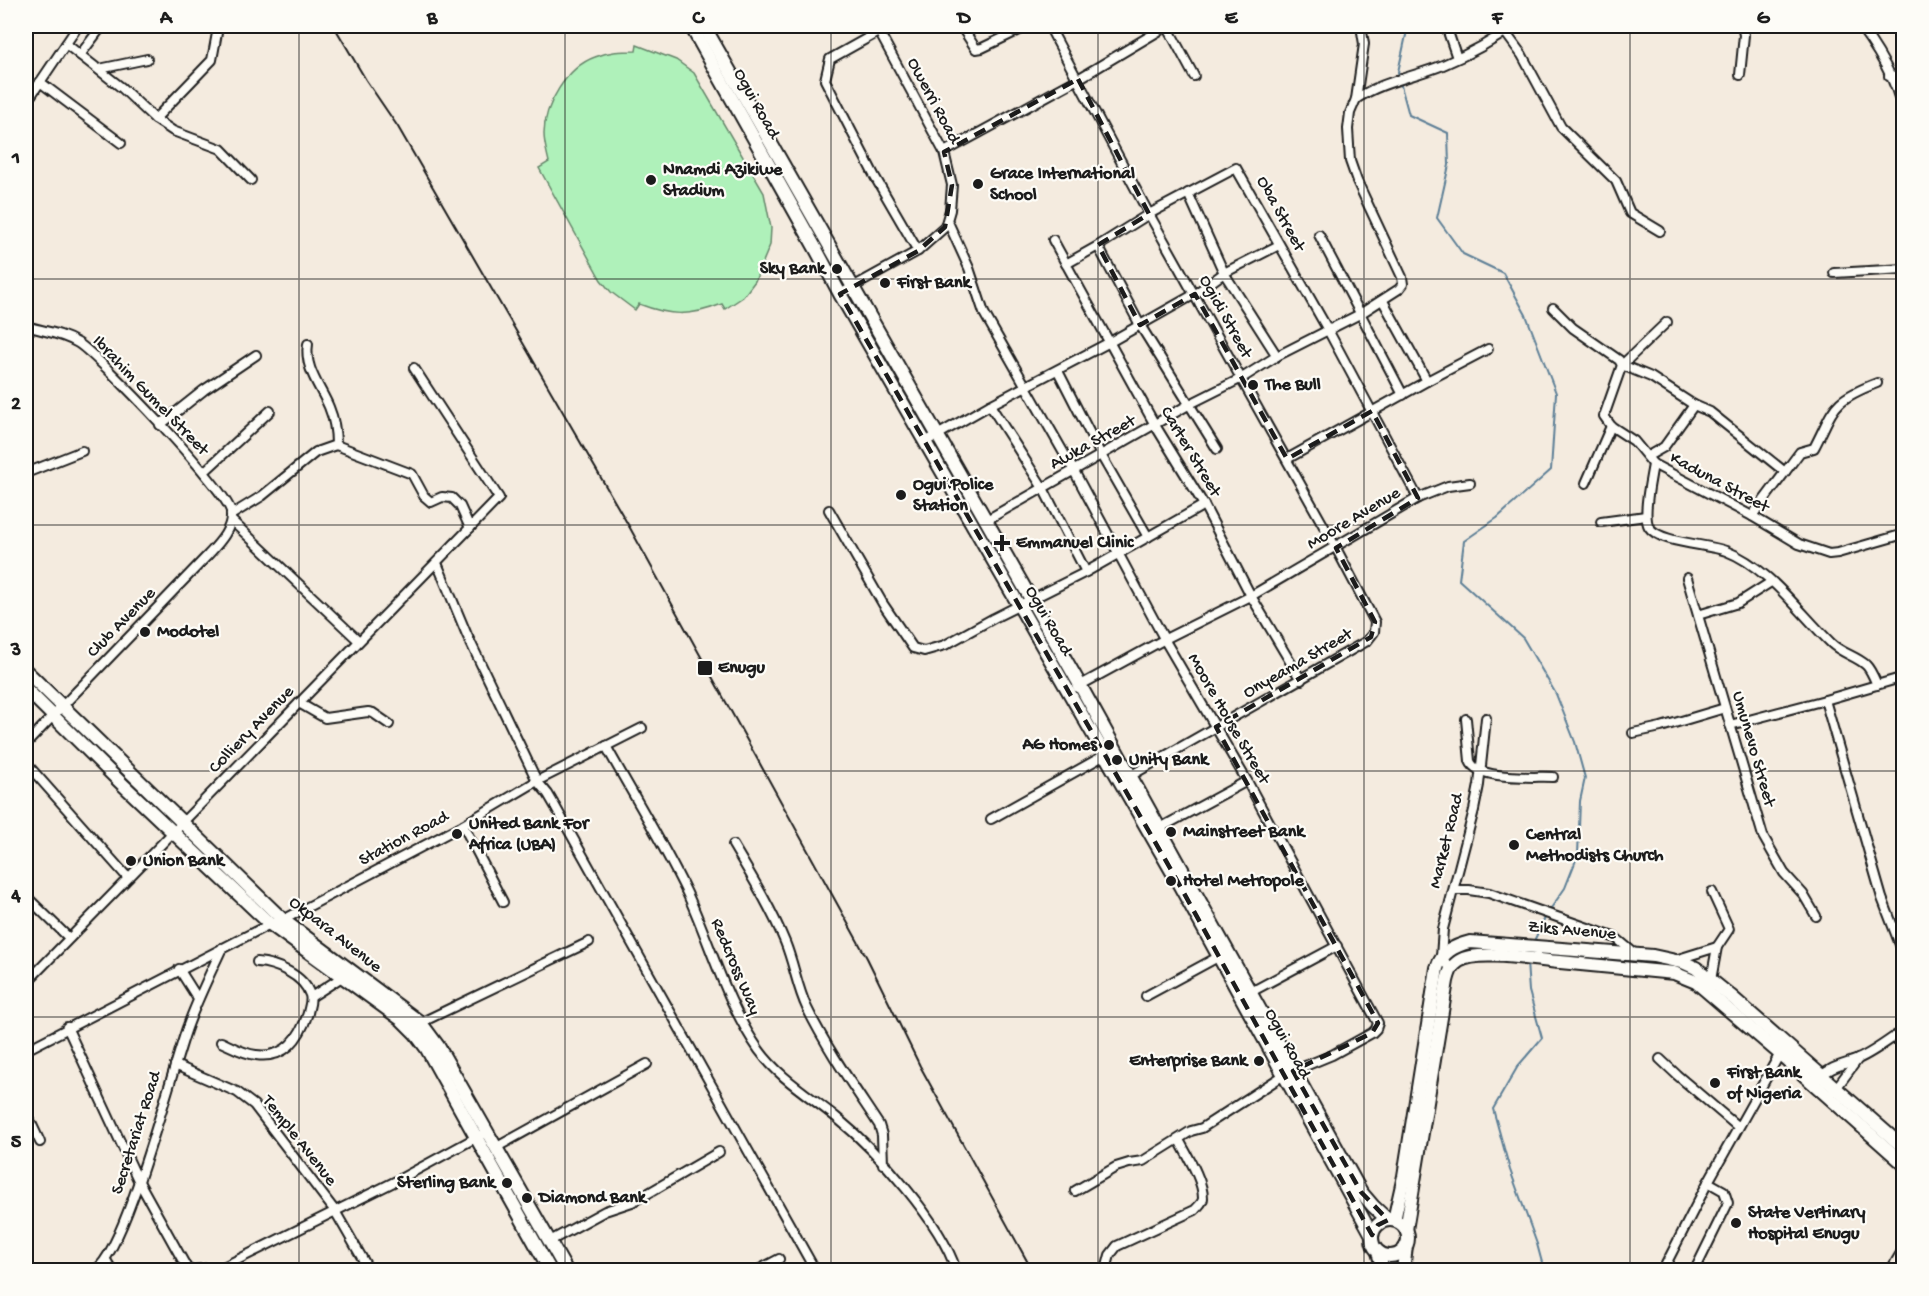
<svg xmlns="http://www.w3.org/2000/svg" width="1929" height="1296" font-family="'Gochi Hand',sans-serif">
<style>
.green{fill:#aff1ba;stroke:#66866b;stroke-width:1.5}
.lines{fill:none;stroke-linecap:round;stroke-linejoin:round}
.stream{stroke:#5d7f96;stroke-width:2}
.minor-casing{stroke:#1c1c1c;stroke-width:12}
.primary-casing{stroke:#1c1c1c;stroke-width:16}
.minor{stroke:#fdfcf7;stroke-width:8}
.primary{stroke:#fdfcf7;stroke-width:12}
.rail{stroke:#1c1c1c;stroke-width:2}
.marked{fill:none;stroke:#1c1c1c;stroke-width:4.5;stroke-dasharray:12 8;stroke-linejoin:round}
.grid{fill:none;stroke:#1c1c1c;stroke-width:1.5;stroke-opacity:0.55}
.poi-dot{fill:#1c1c1c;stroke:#fdfcf7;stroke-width:2}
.labels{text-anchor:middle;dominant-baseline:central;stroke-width:4.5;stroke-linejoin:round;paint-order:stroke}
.street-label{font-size:18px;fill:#1c1c1c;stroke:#fdfcf7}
.poi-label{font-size:18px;font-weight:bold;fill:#1c1c1c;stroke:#fdfcf7;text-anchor:start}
.neatline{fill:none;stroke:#1c1c1c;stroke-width:2}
.grid-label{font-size:20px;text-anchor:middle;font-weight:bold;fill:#1c1c1c}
</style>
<rect width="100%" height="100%" fill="#f4ebdf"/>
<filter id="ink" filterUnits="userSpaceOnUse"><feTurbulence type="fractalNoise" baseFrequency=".0167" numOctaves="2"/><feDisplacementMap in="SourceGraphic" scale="12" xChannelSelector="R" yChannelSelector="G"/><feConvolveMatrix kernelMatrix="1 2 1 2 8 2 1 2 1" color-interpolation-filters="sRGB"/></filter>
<g filter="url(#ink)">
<path class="green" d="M637,45L676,60L694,73L764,193L771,228L770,245L755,281L743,297L725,309L722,304C690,317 670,316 639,304L635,310L611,292L601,280L539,168L549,162C547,153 544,143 544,134C544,105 567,67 595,57C609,51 622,51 636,51Z"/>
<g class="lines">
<g class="stream">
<polyline points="1399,76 1398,72 1408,26"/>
<polyline points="1400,82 1409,115 1448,133 1449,165 1437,218 1463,254 1503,273 1526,315 1556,393 1551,470 1497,518 1464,541 1459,580 1523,638 1556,694 1575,742 1585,778 1580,801 1578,855 1565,888 1549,911"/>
<polyline points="1533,943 1546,916"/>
<polyline points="1527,962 1529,991 1542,1038 1518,1066 1493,1109 1510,1170 1537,1244 1544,1270"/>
</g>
<g class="minor-casing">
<g id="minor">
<polyline points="889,26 830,59 825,80 875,177 918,251"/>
<polyline points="961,26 976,49 982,48 1028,26"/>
<polyline points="1049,26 1149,214 1336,548 1375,622 1374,632 1367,641 1130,776"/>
<polyline points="1167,26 1194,76"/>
<polyline points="1446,26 1457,58"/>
<path d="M1860,26C1880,53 1902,89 1904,123"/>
<polyline points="1505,32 1522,55 1561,127 1616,181 1630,213 1660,231"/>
<polyline points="66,44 122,88 155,119 173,131 221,149 251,180"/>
<polyline points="80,55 102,26"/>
<polyline points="99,69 147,59"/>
<polyline points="1740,75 1744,35 1742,26"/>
<polyline points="1889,76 1904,75"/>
<polyline points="40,82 121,143"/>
<path d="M1356,99C1383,81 1414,77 1443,65C1467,55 1492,42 1513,26"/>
<polyline points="26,103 78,26"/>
<polyline points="155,119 212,60 217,33"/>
<polyline points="944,152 1078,79 1167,26"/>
<polyline points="1188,193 1224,273 1277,356"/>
<polyline points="948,222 969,268 984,313 1074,471 1167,644 1247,781 1378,1023 1376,1029 1372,1033 1332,1055 1293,1071"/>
<polyline points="1319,235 1403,395"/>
<polyline points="1053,240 1155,425 1204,505 1251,596 1301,680"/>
<polyline points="1066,264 1098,246"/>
<polyline points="1834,273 1904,269"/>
<polyline points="840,294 918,251 945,227 950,210 952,185 944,152 876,26"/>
<polyline points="1383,301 1427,381"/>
<polyline points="1553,308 1573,328 1619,360 1622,365 1604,416 1611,426 1634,441 1653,464 1752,516 1799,544 1829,554 1838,553 1904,534"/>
<polyline points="1667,322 1622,365 1651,377 1694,405 1710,412 1785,472"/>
<path d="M26,326C43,331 62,333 78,343C100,357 229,492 231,512C233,529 218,544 208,555L26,744"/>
<path d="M308,344C304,368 320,386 329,407C334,419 336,432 336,445"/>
<polyline points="1058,371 1101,455 1148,537"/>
<polyline points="990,405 1043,488 1086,572"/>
<polyline points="160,425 204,390 256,355"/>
<polyline points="925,442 990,405 1110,342 1195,294 1224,273 1279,245"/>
<polyline points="1648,456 1664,447 1694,405"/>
<polyline points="1287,459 1427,381 1488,349"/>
<path d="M1653,464C1651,478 1642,515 1649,527C1659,543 1708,544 1726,551C1768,567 1799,612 1831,643C1841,653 1856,656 1866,665C1871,670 1874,678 1877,685"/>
<polyline points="204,472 270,411"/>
<polyline points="26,473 82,451"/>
<polyline points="1586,483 1611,426"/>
<polyline points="1418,498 1448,486 1470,483"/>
<polyline points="829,510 883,604 913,648 924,651 945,645 994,618 1086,572 1204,505"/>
<polyline points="231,515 262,496 316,452 336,445 412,474 424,496 431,502 442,497 452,498 460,506 470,528"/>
<path d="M1752,516L1800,452L1814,448C1835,408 1830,401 1877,383"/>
<polyline points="231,520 359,641"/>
<polyline points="985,521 1190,404 1242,378 1277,356 1360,314 1399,289 1403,284 1402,277 1357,181 1350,161 1348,129 1350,113 1356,99 1364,44 1361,26"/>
<polyline points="1601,522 1646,516"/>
<polyline points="437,563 467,635 537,781 548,794 555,806 815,1270"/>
<polyline points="1687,578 1763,836 1784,873 1803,894 1816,916"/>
<polyline points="1698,615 1738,603 1771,582"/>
<polyline points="1077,687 1165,639 1251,596 1418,498 1328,330 1236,168 1149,214 1098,246 1140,325 1217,449"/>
<polyline points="1825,700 1882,898 1904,955"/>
<polyline points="299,703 325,718 368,712 373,713 389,724"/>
<path d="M1466,719L1470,761C1478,781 1533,776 1553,777"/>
<polyline points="1730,725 1825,700 1904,677"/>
<polyline points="1633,733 1661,727 1725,708"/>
<path d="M606,746C633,795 663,843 687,893C711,945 726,1003 759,1050C779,1078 810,1096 837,1118C876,1150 941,1222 956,1270"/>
<polyline points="26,763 128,878"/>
<polyline points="991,819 1105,755"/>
<polyline points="463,825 503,902"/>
<polyline points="1160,828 1247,781"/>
<path d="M733,845C752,877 771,908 785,942C794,964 797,987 807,1008C827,1049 854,1087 879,1125L882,1135L883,1164"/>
<polyline points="1454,890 1469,890 1489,893 1591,929 1616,938 1634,953"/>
<polyline points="26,896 69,938"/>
<polyline points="1675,960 1717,947"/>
<polyline points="179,969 198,999"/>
<polyline points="1451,969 1441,957 1443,929 1474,810 1479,785 1486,718"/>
<polyline points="1711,980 1717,947 1729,929 1712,892"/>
<polyline points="26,983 499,498 414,368"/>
<polyline points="1251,992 1337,946"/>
<polyline points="1146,996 1218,957"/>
<polyline points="311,997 342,977"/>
<polyline points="418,1024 589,942"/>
<polyline points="67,1027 138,1180 188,1270"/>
<path d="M221,1042C232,1047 244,1054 256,1055C285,1059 300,1038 308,1013C309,1007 312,1001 310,995C304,975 275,963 257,962"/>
<polyline points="26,1050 270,924 283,920 463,825 537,781 642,728"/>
<polyline points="1660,1059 1677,1075 1738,1127"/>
<polyline points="175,1065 237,1092 254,1105 335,1211 369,1270"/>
<path d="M1819,1078C1831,1066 1844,1065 1858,1059C1874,1052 1889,1040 1904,1030"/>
<polyline points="1834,1091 1858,1059"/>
<polyline points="26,1112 40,1142"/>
<polyline points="497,1147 647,1064"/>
<polyline points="1075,1191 1116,1167 1129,1163 1143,1161 1191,1131 1202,1128 1284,1075"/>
<polyline points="550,1241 605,1211 632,1202 647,1194 719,1152"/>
<polyline points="106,1260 112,1270"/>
<polyline points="26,1267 27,1270"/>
<path d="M95,1270C125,1253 172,1070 187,1028C197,1000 210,974 222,948"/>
<polyline points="193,1270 223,1267 400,1179 488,1131"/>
<polyline points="758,1270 779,1259"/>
<path d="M1106,1270L1110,1255L1117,1246L1195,1210C1198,1206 1203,1203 1203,1198C1203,1180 1187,1155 1179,1140"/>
<polyline points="1663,1270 1708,1182 1782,1050"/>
<polyline points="1695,1270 1728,1203 1724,1191 1708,1182"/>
</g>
</g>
<g class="primary-casing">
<g id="primary">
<polyline points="691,26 817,251 840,294 1174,875 1372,1235"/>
<polyline points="704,26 1080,685 1361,1192 1373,1206 1388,1220"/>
<polyline points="26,671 283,920 421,1023 438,1046 566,1270"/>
<polyline points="26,689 120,782 270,924 402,1020 415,1033 427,1049 550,1270"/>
<polyline points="1560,962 1674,973 1696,982 1779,1053 1904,1164"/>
<path d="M1394,1220L1404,1176L1437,968C1442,952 1454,946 1470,942L1653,956L1685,963L1696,968L1733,998L1904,1148"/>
<circle cx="1390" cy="1238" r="18"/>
<path d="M1406,1230L1447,981C1449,973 1451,966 1459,961C1478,949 1535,960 1559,962"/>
<polyline points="1378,1252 1383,1270"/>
<polyline points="1403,1270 1406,1246"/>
</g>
</g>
<use href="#minor" class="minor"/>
<use href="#primary" class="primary"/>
<g class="rail">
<polyline points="334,26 366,80 398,127 630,528 867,958 920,1066 1032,1270"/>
<polyline points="1885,1270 1904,1238"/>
</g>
</g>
</g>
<path class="marked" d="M1078,79L1149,214L1098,245L1140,325L1195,294L1287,459L1372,411L1418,498L1336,548L1375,622L1371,637L1216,727L1378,1023L1372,1033L1293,1071L1361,1192L1388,1220L1378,1225L1372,1235L1174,875L840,294L918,251L945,227L952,185L944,152Z"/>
<path class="grid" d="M299,26V1270M565,26V1270M831,26V1270M1098,26V1270M1364,26V1270M1630,26V1270M26,279H1904M26,525H1904M26,771H1904M26,1017H1904"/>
<g class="poi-dot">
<circle cx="651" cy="180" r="6"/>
<circle cx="978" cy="184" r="6"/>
<circle cx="837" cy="269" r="6"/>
<circle cx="885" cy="283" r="6"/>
<circle cx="1253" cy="385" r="6"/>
<circle cx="901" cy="495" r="6"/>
<path d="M999 534h6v6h6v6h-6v6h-6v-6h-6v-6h6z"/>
<circle cx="145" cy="632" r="6"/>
<rect x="697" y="660" width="16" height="16" rx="3"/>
<circle cx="1109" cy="745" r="6"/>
<circle cx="1117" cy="760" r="6"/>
<circle cx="1171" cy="832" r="6"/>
<circle cx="457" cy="834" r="6"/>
<circle cx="1514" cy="845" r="6"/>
<circle cx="131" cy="861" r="6"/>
<circle cx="1171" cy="881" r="6"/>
<circle cx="1259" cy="1061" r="6"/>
<circle cx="1715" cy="1083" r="6"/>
<circle cx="507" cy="1183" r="6"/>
<circle cx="527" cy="1198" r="6"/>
<circle cx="1736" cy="1223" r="6"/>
</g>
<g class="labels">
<g class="street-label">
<text transform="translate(933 101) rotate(62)">Owerri Road</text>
<text transform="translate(756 104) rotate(61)">Ogui Road</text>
<text transform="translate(1280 214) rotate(61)">Oba Street</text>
<text transform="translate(1225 317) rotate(61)">Ogidi Street</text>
<text transform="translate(150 396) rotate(46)">Ibrahim Gumel Street</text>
<text transform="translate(1093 443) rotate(-29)">Awka Street</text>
<text transform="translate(1190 452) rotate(59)">Carter Street</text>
<text transform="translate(1719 483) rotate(28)">Kaduna Street</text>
<text transform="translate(1354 519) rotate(-31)">Moore Avenue</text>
<text transform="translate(1048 621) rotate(60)">Ogui Road</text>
<text transform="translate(122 623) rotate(-46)">Club Avenue</text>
<text transform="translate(1298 664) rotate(-30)">Onyeama Street</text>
<text transform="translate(1228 719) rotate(60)">Moore House Street</text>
<text transform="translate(252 730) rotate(-46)">Colliery Avenue</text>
<text transform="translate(1753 749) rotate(74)">Umunevo Street</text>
<text transform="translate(404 839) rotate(-28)">Station Road</text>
<text transform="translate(1447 841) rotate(-76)">Market Road</text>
<text transform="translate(1572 931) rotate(5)">Ziks Avenue</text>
<text transform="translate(335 935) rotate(38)">Okpara Avenue</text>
<text transform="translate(735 967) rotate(67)">Redcross Way</text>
<text transform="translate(1287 1044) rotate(61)">Ogui Road</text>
<text transform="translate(137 1133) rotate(-72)">Secretariat Road</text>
<text transform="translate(299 1141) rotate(52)">Temple Avenue</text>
</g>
<g class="poi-label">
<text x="663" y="170">Nnamdi Azikiwe<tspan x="663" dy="21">Stadium</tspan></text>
<text x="990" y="174">Grace International<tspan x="990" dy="21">School</tspan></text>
<text x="825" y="269" text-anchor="end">Sky Bank</text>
<text x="897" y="283">First Bank</text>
<text x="1265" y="385">The Bull</text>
<text x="913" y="485">Ogui Police<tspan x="913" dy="21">Station</tspan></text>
<text x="1016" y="543">Emmanuel Clinic</text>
<text x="157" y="632">Modotel</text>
<text x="718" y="668">Enugu</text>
<text x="1097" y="745" text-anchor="end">AG Homes</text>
<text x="1129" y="760">Unity Bank</text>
<text x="469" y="824">United Bank For<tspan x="469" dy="21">Africa (UBA)</tspan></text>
<text x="1183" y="832">Mainstreet Bank</text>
<text x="1526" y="835">Central<tspan x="1526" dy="21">Methodists Church</tspan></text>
<text x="143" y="861">Union Bank</text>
<text x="1183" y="881">Hotel Metropole</text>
<text x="1247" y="1061" text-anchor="end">Enterprise Bank</text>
<text x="1727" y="1073">First Bank<tspan x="1727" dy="21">of Nigeria</tspan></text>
<text x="495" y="1183" text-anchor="end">Sterling Bank</text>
<text x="539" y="1198">Diamond Bank</text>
<text x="1748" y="1213">State Vertinary<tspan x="1748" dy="21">Hospital Enugu</tspan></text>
</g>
</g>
<rect width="1929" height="1296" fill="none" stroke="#fdfcf7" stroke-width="66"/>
<rect x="33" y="33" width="1863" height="1230" class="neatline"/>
<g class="grid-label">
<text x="166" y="23">A</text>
<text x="432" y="23">B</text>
<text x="698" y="23">C</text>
<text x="964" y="23">D</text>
<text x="1231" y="23">E</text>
<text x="1497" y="23">F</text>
<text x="1763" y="23">G</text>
<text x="16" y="163">1</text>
<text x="16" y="409">2</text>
<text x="16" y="655">3</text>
<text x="16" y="901">4</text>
<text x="16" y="1147">5</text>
</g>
</svg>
